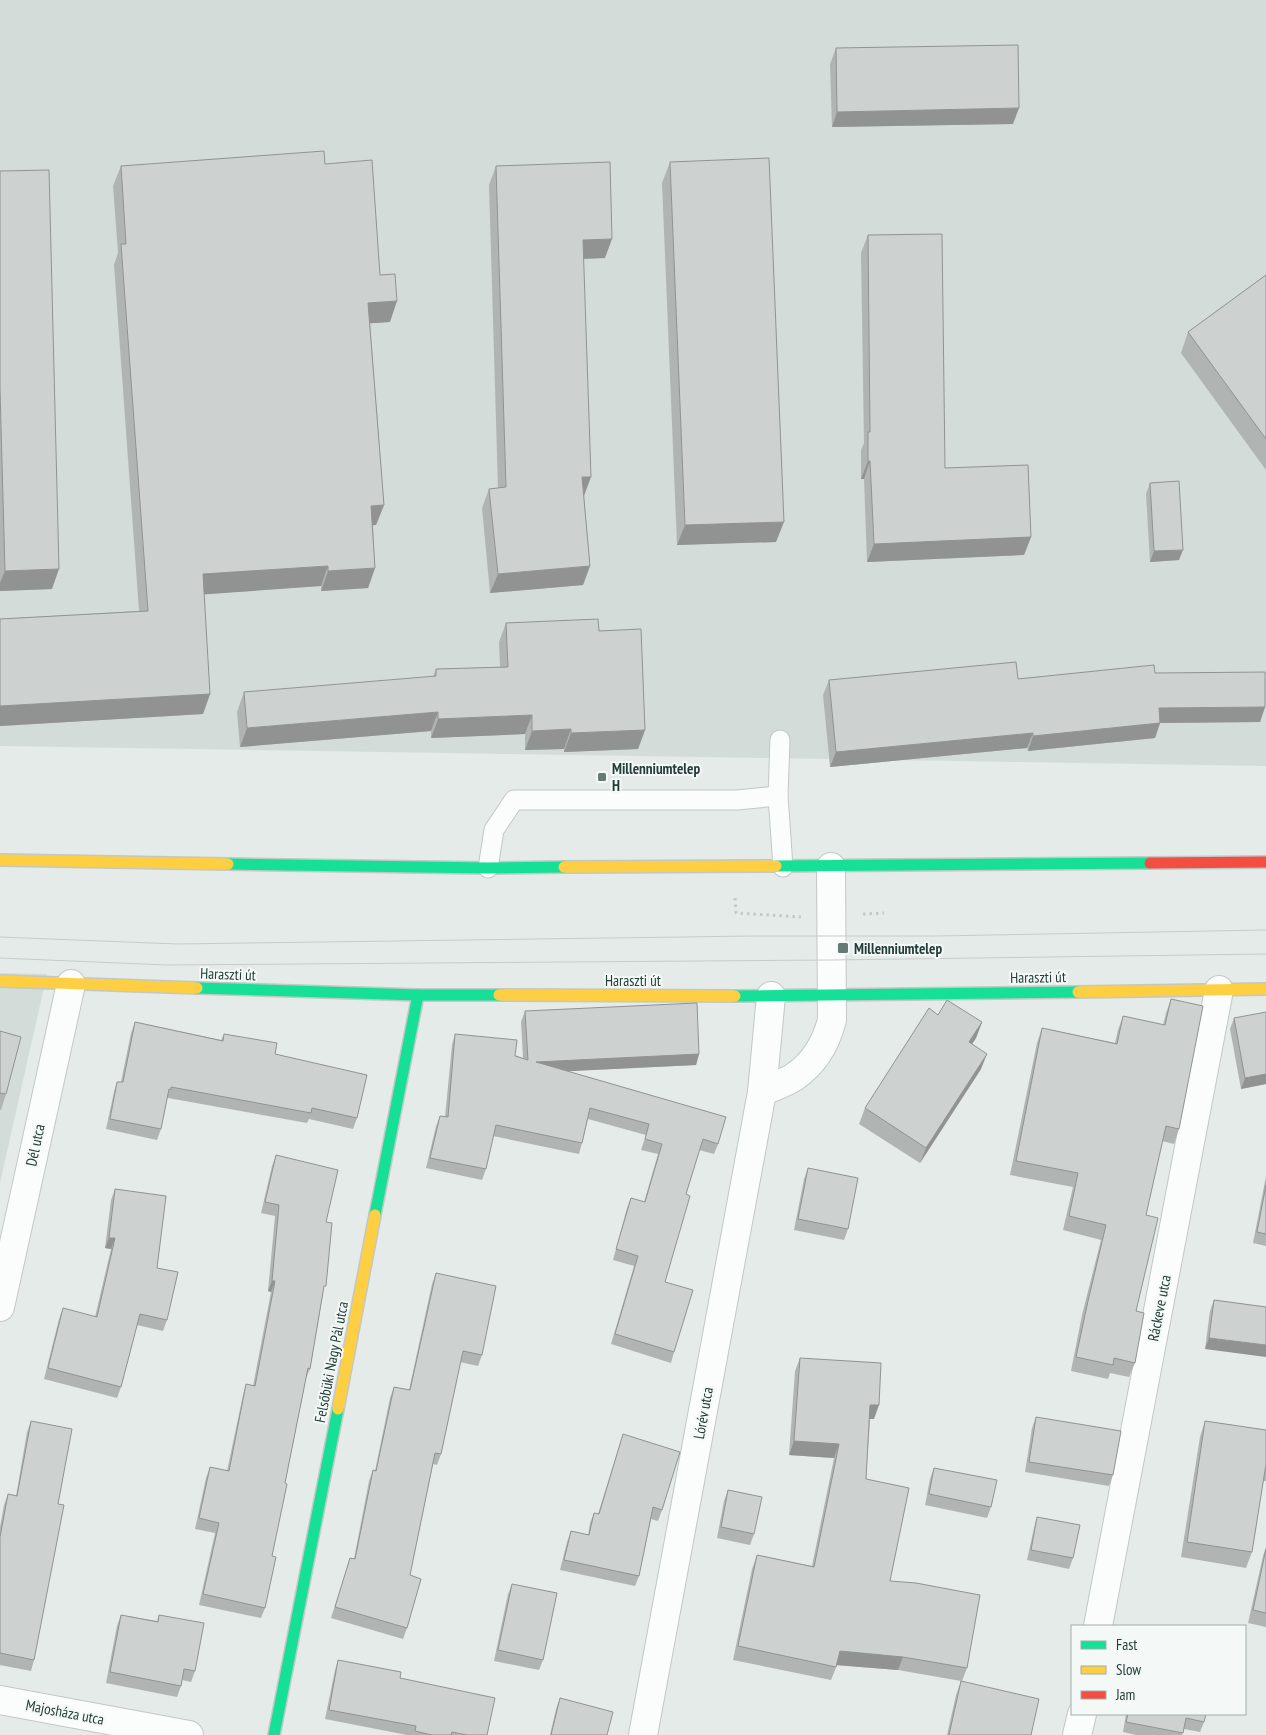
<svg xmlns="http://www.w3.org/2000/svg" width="1266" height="1735" font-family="'PT Sans Narrow',sans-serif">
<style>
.built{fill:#d3dcd9}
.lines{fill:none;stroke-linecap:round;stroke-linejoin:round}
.lane-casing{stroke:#c2c8c6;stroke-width:21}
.street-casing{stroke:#c2c8c6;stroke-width:30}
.fast-casing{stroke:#c1c8c6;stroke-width:14}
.slow-casing{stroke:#c1c8c6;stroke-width:14}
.jam-casing{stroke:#c1c8c6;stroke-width:14}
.path{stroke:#c2cac8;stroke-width:3;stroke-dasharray:2.5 4;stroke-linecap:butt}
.lane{stroke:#fbfcfc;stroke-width:19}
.street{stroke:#fbfcfc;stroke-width:28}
.fast{stroke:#16e098;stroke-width:11}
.slow{stroke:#ffcf43;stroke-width:11}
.jam{stroke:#f24e42;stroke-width:11}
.tram{stroke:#c7ccca;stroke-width:1}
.wall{fill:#b0b5b3}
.shaded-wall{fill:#909392}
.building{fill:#cdd2d0;stroke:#909392}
.poi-dot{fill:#677b76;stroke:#f4f9f7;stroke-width:2}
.labels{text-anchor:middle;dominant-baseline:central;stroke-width:4;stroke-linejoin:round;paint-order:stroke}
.poi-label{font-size:15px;font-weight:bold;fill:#233e39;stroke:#f4f9f7;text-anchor:start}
.street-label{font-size:15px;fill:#233e39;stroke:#f4f9f7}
</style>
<rect width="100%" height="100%" fill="#e5ebe8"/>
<g class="built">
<polygon points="0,0 1266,0 1266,766 0,746"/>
<polygon points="0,973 47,974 0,1183"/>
</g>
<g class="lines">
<g class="lane-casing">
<g id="lane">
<polyline points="780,740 778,796 783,867"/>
<polyline points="488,868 494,830 514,800 737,800 778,796"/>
</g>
</g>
<g class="street-casing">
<g id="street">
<path d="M762,1092C772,1087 785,1083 794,1077C815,1063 826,1043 832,1020L831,867"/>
<polyline points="0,1307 71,984"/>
<polyline points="1098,1626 1219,990"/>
<polyline points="0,1700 189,1735"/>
<polyline points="643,1735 762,1092 771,996"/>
<polyline points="1077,1735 1082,1714"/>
</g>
</g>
<g class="fast-casing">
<g id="fast">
<polyline points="228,864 488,868 564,867"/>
<polyline points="776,866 1150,863"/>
<polyline points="197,988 418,995 499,995"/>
<polyline points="735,996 1078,992"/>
<polyline points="375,1215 418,995"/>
<polyline points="274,1735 338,1409"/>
</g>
</g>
<g class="slow-casing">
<g id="slow">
<polyline points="0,860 228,864"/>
<polyline points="564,867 776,866"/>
<polyline points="0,981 197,988"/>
<polyline points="1078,992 1266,989"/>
<polyline points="499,995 735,996"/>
<polyline points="338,1409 375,1215"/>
</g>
</g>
<g class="jam-casing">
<polyline id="jam" points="1150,863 1266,862"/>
</g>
<g class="path">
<polyline points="735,898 736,913 801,917"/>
<polyline points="863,914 884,913"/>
</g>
<use href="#lane" class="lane"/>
<use href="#street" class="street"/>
<use href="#fast" class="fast"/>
<use href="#slow" class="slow"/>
<use href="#jam" class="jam"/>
<g class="tram">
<polyline points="0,937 177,944 753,936 937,936 1266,930"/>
<polyline points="0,958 166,965 831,960 1266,954"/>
</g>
</g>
<g class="wall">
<polygon points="836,48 1013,124 832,127 830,64"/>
<polygon points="670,162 776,542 677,545 662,183"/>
<polygon points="325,164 380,275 390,322 370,323 384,505 376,525 373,525 375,568 368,588 321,591 321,586 204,594 210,694 203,714 0,726 0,619 139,611 114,265 118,253 113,186 121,166"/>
<polygon points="496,166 605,258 584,259 584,496 590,566 583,585 490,593 482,508 489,489 498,488 489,185"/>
<polygon points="0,171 52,589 0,591"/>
<polygon points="868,235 945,468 1031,537 1024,555 867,562 864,479 861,479 861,450 864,443 861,253"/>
<polygon points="1266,275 1266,470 1181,353 1188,332"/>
<polygon points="1150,483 1179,560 1150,562 1146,494"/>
<polygon points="506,623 599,631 645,730 638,749 564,752 564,749 525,750 525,734 431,738 431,731 240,747 237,712 244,692 433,677 436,669 500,667 499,642"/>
<polygon points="1155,673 1265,707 1260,722 1160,723 1155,738 1028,751 1027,748 830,767 823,695 829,680 1018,679"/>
<polygon points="1171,999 1179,1129 1174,1144 1162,1141 1146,1215 1136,1311 1135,1363 1129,1377 1110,1373 1108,1379 1071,1371 1082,1315 1101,1240 1063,1230 1073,1187 1010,1175 1037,1043 1042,1028 1115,1043 1118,1030 1123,1016 1163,1025 1166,1013"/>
<polygon points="525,1011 699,1054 696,1065 567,1071 718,1144 714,1154 699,1150 686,1194 665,1282 674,1352 671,1363 611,1344 634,1266 613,1260 627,1208 631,1198 644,1202 658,1154 641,1150 646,1135 588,1119 582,1143 579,1154 493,1136 486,1169 482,1180 426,1168 436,1126 440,1116 445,1117 452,1045 455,1034 523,1058 521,1022"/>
<polygon points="938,1015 982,1022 976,1038 972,1044 981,1069 920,1163 859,1124 865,1108"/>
<polygon points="1234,1018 1266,1084 1241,1089 1230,1029"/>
<polygon points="135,1022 221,1040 224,1034 275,1054 357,1118 353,1129 309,1119 307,1123 168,1098 166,1100 161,1129 157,1140 106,1129 114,1092 117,1082 121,1082 131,1033"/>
<polygon points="0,1031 6,1094 1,1110 0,1110"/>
<polygon points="276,1155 326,1222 323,1294 310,1369 306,1378 285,1483 272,1556 265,1608 261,1618 199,1605 215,1533 195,1529 206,1478 210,1467 227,1471 243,1395 246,1384 253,1386 271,1292 268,1291 275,1216 261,1213 272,1166"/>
<polygon points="808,1168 848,1229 844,1240 794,1230 804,1179"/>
<polygon points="1266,1176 1266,1246 1253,1243"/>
<polygon points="115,1189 157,1268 167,1320 163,1331 137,1325 121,1387 117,1398 44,1379 59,1319 63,1308 95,1317 111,1249 105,1248 111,1200"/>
<polygon points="436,1273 482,1355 478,1366 460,1362 441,1454 437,1465 433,1464 410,1575 407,1628 403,1639 331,1618 350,1558 354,1559 369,1481 373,1470 375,1471 390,1398 394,1387 409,1390 432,1284"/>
<polygon points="1214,1300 1266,1307 1205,1349 1210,1311"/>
<polygon points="800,1358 874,1419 870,1419 866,1479 890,1581 967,1668 962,1681 1031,1735 947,1735 956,1695 961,1681 898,1670 837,1665 831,1680 733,1660 752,1569 757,1555 812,1566 834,1458 789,1455 795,1371"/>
<polygon points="1036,1417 1113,1475 1109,1486 1025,1472 1032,1428"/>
<polygon points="31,1421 58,1504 34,1660 31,1671 0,1665 0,1527 4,1505 8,1494 16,1496 27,1432"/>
<polygon points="1205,1421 1266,1430 1266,1481 1263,1481 1252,1552 1246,1568 1181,1557 1200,1437"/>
<polygon points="623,1434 662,1510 658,1521 651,1519 639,1576 635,1586 560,1570 567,1542 571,1531 588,1535 590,1523 594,1513 598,1514"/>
<polygon points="934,1468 991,1507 987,1518 925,1505 930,1479"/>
<polygon points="728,1490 754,1534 750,1545 717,1538 724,1501"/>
<polygon points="1037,1517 1073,1558 1069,1569 1027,1560 1034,1528"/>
<polygon points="1266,1547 1266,1627 1248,1623 1263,1556"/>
<polygon points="512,1584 543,1660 539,1670 494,1661 508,1594"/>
<polygon points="121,1615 157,1621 159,1615 195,1671 191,1682 182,1680 181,1686 177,1697 106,1683 117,1626"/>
<polygon points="338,1660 400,1678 487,1735 407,1735 325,1719 335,1670"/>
<polygon points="560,1698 607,1735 550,1735 556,1709"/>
<polygon points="1126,1714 1206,1714 1204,1722 1200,1732 1184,1729 1182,1735 1136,1735 1123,1732"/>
</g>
<g class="shaded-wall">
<polygon points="1019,108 1013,124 832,127 837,112"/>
<polygon points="612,239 605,258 576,259 583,240"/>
<polygon points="397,301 390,322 361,324 368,303"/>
<polygon points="868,461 870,461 864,479 861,479"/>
<polygon points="582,477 591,477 584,496"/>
<polygon points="384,505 376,525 364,526 371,506"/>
<polygon points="784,522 776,542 677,545 685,525"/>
<polygon points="1031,537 1024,555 867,562 874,544"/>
<polygon points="1183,550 1179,560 1150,562 1154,551"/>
<polygon points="328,566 321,586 196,595 203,574"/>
<polygon points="590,566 583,585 490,593 498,574"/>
<polygon points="375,568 368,588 321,591 328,571"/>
<polygon points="59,569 52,589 0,591 0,583 5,571"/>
<polygon points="210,694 203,714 0,726 0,706"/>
<polygon points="1265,707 1260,722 1153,723 1159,708"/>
<polygon points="438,712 431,731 240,747 247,728"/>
<polygon points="532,715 525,734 431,738 438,719"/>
<polygon points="1160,723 1155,738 1028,751 1033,736"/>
<polygon points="571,729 564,749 525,750 532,731"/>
<polygon points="645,730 638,749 564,752 571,733"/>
<polygon points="1033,733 1027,748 830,767 836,752"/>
<polygon points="982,1022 976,1038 963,1058 969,1042"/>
<polygon points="699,1054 696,1065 532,1073 536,1062"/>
<polygon points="987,1054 981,1069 920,1163 926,1148"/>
<polygon points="1266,1074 1266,1084 1241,1089 1245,1078"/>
<polygon points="109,1238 115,1238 111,1249 105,1248"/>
<polygon points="272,1281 275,1281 271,1292 268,1291"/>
<polygon points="1209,1338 1266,1345 1266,1357 1205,1349"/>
<polygon points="870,1405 879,1405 874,1419 866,1419"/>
<polygon points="794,1441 839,1444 834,1458 789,1455"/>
<polygon points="840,1651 903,1657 898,1670 835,1665"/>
</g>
<g class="building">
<polygon points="1018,45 1019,108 837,112 836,48"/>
<polygon points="324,151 325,164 372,160 380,275 395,274 397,301 368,303 384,505 371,506 375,568 328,571 328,566 203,574 210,694 0,706 0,619 148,611 121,244 126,244 121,166"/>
<polygon points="769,158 784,522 685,525 670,162"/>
<polygon points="610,162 612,239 583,240 591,477 582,477 590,566 498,574 489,489 506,487 496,166"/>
<polygon points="49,170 59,569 5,571 0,389 0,171"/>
<polygon points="942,234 945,468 1028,465 1031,537 874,544 870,461 868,461 868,432 870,432 868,235"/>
<polygon points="1266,275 1266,439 1188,332"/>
<polygon points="1179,481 1183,550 1154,551 1150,483"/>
<polygon points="598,619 599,631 641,629 645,730 571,733 571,729 532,731 532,715 438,719 438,712 247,728 244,692 436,676 436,669 508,667 506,623"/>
<polygon points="1016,662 1018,679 1154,665 1155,673 1265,672 1265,707 1159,708 1160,723 1033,736 1033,733 836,752 829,680"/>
<polygon points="1171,999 1203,1006 1179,1129 1166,1126 1146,1215 1158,1218 1136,1311 1144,1313 1135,1363 1114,1358 1113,1365 1076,1357 1088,1301 1106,1225 1069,1216 1078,1173 1016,1161 1042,1028 1117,1044 1123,1016 1165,1025"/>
<polygon points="947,1000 982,1022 969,1042 987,1054 926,1148 865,1108 929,1008 938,1015"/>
<polygon points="697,1003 699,1054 536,1062 726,1117 718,1144 703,1139 686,1194 690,1196 665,1282 693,1290 674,1352 615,1334 638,1256 616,1249 631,1198 645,1202 662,1144 645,1139 649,1124 590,1108 582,1143 496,1125 486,1169 430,1158 440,1116 448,1117 455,1034 517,1040 515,1056 528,1060 525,1011"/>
<polygon points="1266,1012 1266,1074 1245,1078 1234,1018"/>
<polygon points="135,1022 223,1041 224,1034 277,1043 275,1054 367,1075 357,1118 312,1108 311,1113 171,1087 171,1090 169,1089 161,1129 110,1119 117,1082 123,1082"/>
<polygon points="0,1031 21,1037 6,1094 0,1093"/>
<polygon points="276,1155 338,1170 326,1222 332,1223 326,1286 324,1286 310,1369 308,1368 285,1483 287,1484 272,1556 276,1557 265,1608 203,1594 219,1523 199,1518 210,1467 229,1471 246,1384 255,1386 275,1281 272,1281 279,1205 265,1202"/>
<polygon points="808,1168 858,1178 848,1229 798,1219"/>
<polygon points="1266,1185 1266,1234 1257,1232"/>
<polygon points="115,1189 166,1196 157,1268 178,1272 167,1320 140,1314 121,1387 48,1368 63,1308 97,1317 115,1238 109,1238"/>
<polygon points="436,1273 496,1286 482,1355 463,1351 441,1454 435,1453 410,1575 421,1579 407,1628 335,1607 350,1558 355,1559 373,1470 376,1471 394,1387 410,1390"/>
<polygon points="1214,1300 1266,1307 1266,1345 1209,1338"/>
<polygon points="800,1358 881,1363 879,1405 870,1405 866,1479 909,1488 890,1581 916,1583 980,1595 967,1668 903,1657 840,1651 836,1667 738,1646 757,1555 814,1567 839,1444 794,1441"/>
<polygon points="1036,1417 1121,1431 1113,1475 1029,1462"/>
<polygon points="31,1421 72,1429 58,1504 64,1505 34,1660 0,1653 0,1537 8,1494 17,1496"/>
<polygon points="1205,1421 1266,1430 1266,1464 1252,1552 1187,1542"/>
<polygon points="623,1434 680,1452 662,1510 653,1507 639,1576 564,1560 571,1531 589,1535 594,1513 599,1514"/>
<polygon points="934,1468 997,1480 991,1507 929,1494"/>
<polygon points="728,1490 762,1497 754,1534 721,1527"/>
<polygon points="1037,1517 1080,1525 1073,1558 1031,1550"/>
<polygon points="1266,1549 1266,1613 1253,1610"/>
<polygon points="512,1584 557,1593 543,1660 498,1650"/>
<polygon points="121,1615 158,1622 159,1615 204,1623 195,1671 184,1669 181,1686 110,1672"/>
<polygon points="338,1660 401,1672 400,1678 495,1698 487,1735 467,1735 452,1732 451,1735 432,1735 415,1731 416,1726 329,1710"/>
<polygon points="961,1681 1039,1699 1031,1735 949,1735"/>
<polygon points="560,1698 613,1712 607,1735 551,1735"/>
<polygon points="1128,1714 1206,1714 1204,1722 1186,1718 1183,1733 1126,1722"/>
</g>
<g class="poi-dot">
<rect x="597" y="772" width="10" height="10" rx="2.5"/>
<rect x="837" y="942" width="12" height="12" rx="2.5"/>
</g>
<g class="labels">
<g class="poi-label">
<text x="612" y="768">Millenniumtelep<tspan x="612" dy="17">H</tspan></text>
<text x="854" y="948">Millenniumtelep</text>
</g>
<g class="street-label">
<text transform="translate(228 974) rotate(2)">Haraszti út</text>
<text transform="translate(1038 977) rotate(-1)">Haraszti út</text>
<text x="633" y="980">Haraszti út</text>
<text transform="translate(35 1145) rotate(-78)">Dél utca</text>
<text transform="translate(1159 1308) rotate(-79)">Ráckeve utca</text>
<text transform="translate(331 1362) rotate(-79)">Felsőbüki Nagy Pál utca</text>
<text transform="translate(703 1413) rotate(-80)">Lórév utca</text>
<text transform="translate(65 1712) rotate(11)">Majosháza utca</text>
</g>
</g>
<rect x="1071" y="1625" width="175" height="90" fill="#f4f9f7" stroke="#a0aeab"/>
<rect x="1081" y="1641" width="25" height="8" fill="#16e098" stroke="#a0aeab"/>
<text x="1116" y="1650" font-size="15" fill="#233e39">Fast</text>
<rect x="1081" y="1666" width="25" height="8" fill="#ffcf43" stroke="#a0aeab"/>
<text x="1116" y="1675" font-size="15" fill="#233e39">Slow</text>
<rect x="1081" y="1691" width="25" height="8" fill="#f24e42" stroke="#a0aeab"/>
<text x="1116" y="1700" font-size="15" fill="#233e39">Jam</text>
</svg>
